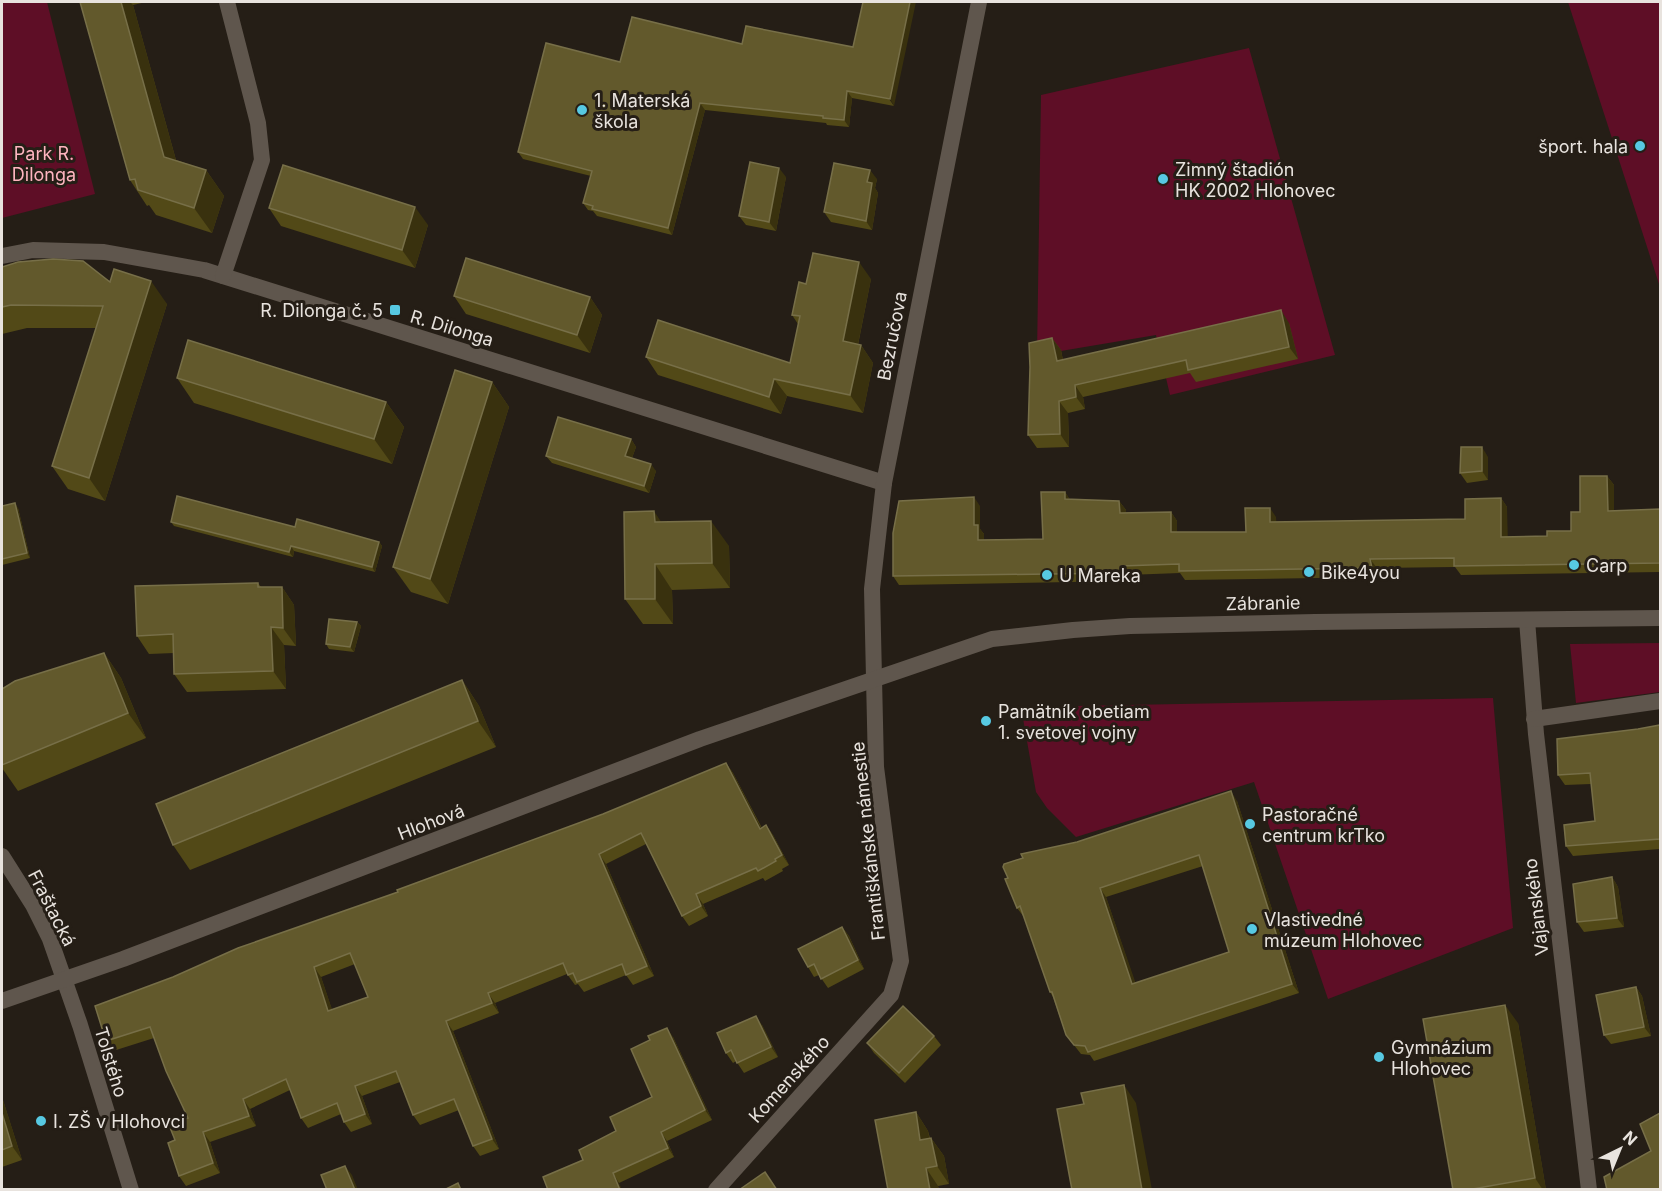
<svg xmlns="http://www.w3.org/2000/svg" width="1662" height="1191" font-family="Inter,sans-serif">
<style>
.green{fill:#5e0e26}
.lines{fill:none;stroke-linecap:round;stroke-linejoin:round}
.minor{stroke:#5f564d;stroke-width:16}
.secondary{stroke:#5f564d;stroke-width:16}
.wall{fill:#524917;fill-rule:evenodd}
.shaded-wall{fill:#39310e}
.building{fill:#62592c;stroke:#776f48;stroke-width:1.5;fill-rule:evenodd}
.poi-dot{fill:#57c9e2;stroke:#251e16;stroke-width:2}
.labels{text-anchor:middle;dominant-baseline:central;stroke-width:6;stroke-linejoin:round;paint-order:stroke}
.poi-label{font-size:18px;fill:#e8e3de;stroke:#251e16;text-anchor:start}
.park-label{font-size:18px;fill:#feb4bf;stroke:#251e16}
.street-label{font-size:18px;fill:#e8e3de;stroke:#251e16}
</style>
<rect width="100%" height="100%" fill="#251e16"/>
<g class="green">
<polygon points="2,2 47,2 95,194 2,218"/>
<polygon points="1568,2 1660,2 1660,287"/>
<polygon points="1249,48 1335,355 1170,395 1156,335 1037,355 1041,95"/>
<polygon points="1660,643 1660,692 1576,703 1570,644"/>
<polygon points="1493,698 1513,928 1328,999 1254,782 1076,837 1047,808 1036,792 1021,707"/>
</g>
<g class="lines">
<g class="minor">
<polyline points="2,256 33,250 104,252 204,270 884,483"/>
<polyline points="223,276 262,160 258,123 227,2"/>
<polyline points="1527,620 1536,734 1589,1190"/>
<polyline points="1534,719 1660,701"/>
<polyline points="2,856 33,905 50,939 80,1025 131,1190"/>
<polyline points="716,1190 891,995 901,961 876,767 872,589 884,483 979,2"/>
</g>
<polyline class="secondary" points="2,1001 123,959 700,739 992,639 1073,630 1130,626 1315,622 1660,618"/>
</g>
<g class="wall">
<polygon points="80,2 146,2 133,5 176,160 206,170 224,196 212,233 156,215 149,205 147,206 130,180"/>
<polygon points="742,44 853,47 894,106 852,98 849,127 827,125 826,123 705,110 672,235 597,216 593,211 588,210 583,203 591,176 523,159 518,152 620,62"/>
<polygon points="786,177 776,231 746,225 739,216"/>
<polygon points="877,179 875,188 878,193 872,230 831,222 824,212"/>
<polygon points="269,208 428,225 415,268 281,226"/>
<polygon points="2,267 110,282 167,304 105,501 68,489 52,466 96,328 27,328 2,334"/>
<polygon points="871,279 858,345 861,345 873,363 863,413 787,396 781,414 658,375 646,357 790,363 798,324 792,315 806,284"/>
<polygon points="454,296 590,297 602,315 590,353 466,314"/>
<polygon points="1289,323 1298,359 1196,382 1190,373 1083,397 1085,409 1068,413 1069,447 1037,448 1028,435 1052,338 1061,350 1063,360"/>
<polygon points="177,378 386,402 404,427 392,464 194,403"/>
<polygon points="492,382 509,407 448,604 411,592 393,567"/>
<polygon points="631,439 636,447 632,458 656,471 649,493 552,463 546,456"/>
<polygon points="1488,457 1488,480 1467,483 1460,473"/>
<polygon points="1607,476 1614,485 1614,511 1660,509 1660,572 1461,575 1455,567 1377,568 1378,577 1185,580 1180,573 1127,575 1127,581 899,585 893,576 980,506 980,529 984,534 984,540 1043,539 1065,492 1070,500 1119,501 1126,510 1126,513 1171,512 1177,521 1177,532 1246,532 1276,517 1276,522 1465,519 1501,498 1507,507 1507,537 1547,536 1571,531 1580,512"/>
<polygon points="2,506 18,508 30,558 2,565"/>
<polygon points="171,522 295,527 379,542 382,546 375,572 294,551 293,557 174,526"/>
<polygon points="661,522 729,546 730,588 672,590 673,624 643,624 625,599"/>
<polygon points="258,583 261,587 282,587 294,605 296,646 284,645 286,689 187,692 174,674 174,653 149,654 137,636"/>
<polygon points="357,622 361,626 354,652 329,649 326,644"/>
<polygon points="104,653 121,678 146,738 18,791 2,768 2,689"/>
<polygon points="462,680 479,706 496,747 190,870 173,845"/>
<polygon points="1660,725 1660,849 1573,856 1566,846 1595,821 1591,784 1565,785 1558,775 1638,729"/>
<path d="M726,763L733,773L762,828L766,825L773,835L789,865L782,869L783,871L765,881L763,878L703,904L708,916L689,926L682,916L646,844L606,864L654,976L633,985L626,975L584,992L578,984L575,985L567,974L495,1003L499,1013L453,1031L499,1149L480,1156L473,1146L459,1110L420,1125L413,1115L400,1082L362,1096L372,1124L351,1132L344,1122L341,1114L308,1128L301,1118L290,1090L250,1109L256,1126L210,1142L220,1173L186,1186L179,1176L175,1140L188,1118L154,1038L113,1051L106,1041L173,977L603,814ZM355,964L368,997L332,1010L321,977Z"/>
<path d="M1237,801L1299,993L1094,1061L1090,1055L1081,1054L1066,1035L1053,997L1050,992L1024,917L1017,908L1077,842ZM1203,866L1229,952L1135,983L1106,897Z"/>
<polygon points="1612,877 1618,887 1624,927 1584,932 1577,922"/>
<polygon points="842,927 849,936 864,969 828,988 819,975 814,977 808,967"/>
<polygon points="1636,987 1642,996 1651,1036 1611,1044 1604,1035"/>
<polygon points="1518,1023 1546,1190 1453,1190"/>
<polygon points="762,1025 778,1057 744,1073 736,1061 733,1063 726,1053"/>
<polygon points="934,1036 941,1045 905,1083 874,1053 867,1043"/>
<polygon points="673,1037 712,1120 667,1141 674,1157 619,1183 583,1160 652,1097"/>
<polygon points="2,1097 22,1160 2,1167"/>
<polygon points="916,1112 928,1131 930,1138 931,1138 944,1156 949,1184 938,1186 939,1190 888,1190"/>
</g>
<g class="shaded-wall">
<polygon points="121,2 130,2 133,5 182,182 164,157"/>
<polygon points="910,2 916,2 894,106 890,99"/>
<polygon points="847,91 852,98 849,127 844,120"/>
<polygon points="700,103 705,110 672,235 668,228"/>
<polygon points="779,168 786,177 776,231 769,222"/>
<polygon points="206,170 224,196 212,233 194,208"/>
<polygon points="870,170 877,179 875,188 878,193 872,230 866,221 867,182"/>
<polygon points="415,207 428,225 415,268 402,250"/>
<polygon points="859,262 871,279 855,359 843,341"/>
<polygon points="151,281 167,304 105,501 89,478"/>
<polygon points="590,297 602,315 590,353 577,335"/>
<polygon points="1281,310 1289,323 1298,359 1289,347"/>
<polygon points="1052,338 1061,350 1065,373 1057,361"/>
<polygon points="861,345 873,363 863,413 850,395"/>
<polygon points="774,379 787,396 781,414 769,397"/>
<polygon points="492,382 509,407 448,604 430,579"/>
<polygon points="1075,385 1083,397 1085,409 1076,397"/>
<polygon points="1059,401 1068,413 1069,447 1060,434"/>
<polygon points="386,402 404,427 392,464 374,439"/>
<polygon points="631,439 636,447 630,463 625,456"/>
<polygon points="1482,447 1488,457 1488,480 1482,471"/>
<polygon points="651,464 656,471 649,493 644,486"/>
<polygon points="1607,476 1614,485 1614,520 1608,511"/>
<polygon points="1065,492 1071,501 1065,499"/>
<polygon points="974,497 980,506 980,529 984,534 984,549 978,540 974,525"/>
<polygon points="1501,498 1507,507 1508,546 1501,537"/>
<polygon points="1119,501 1126,510 1126,522 1120,513"/>
<polygon points="15,503 18,508 30,558 27,553"/>
<polygon points="1270,508 1276,517 1277,531 1270,522"/>
<polygon points="654,511 671,537 655,522"/>
<polygon points="1171,512 1177,521 1177,541 1171,532"/>
<polygon points="711,521 729,546 730,588 712,563"/>
<polygon points="379,542 382,546 375,572 372,567"/>
<polygon points="291,546 294,551 293,557 289,552"/>
<polygon points="1370,559 1377,568 1378,577 1372,568"/>
<polygon points="655,564 672,590 673,624 655,599"/>
<polygon points="1121,566 1127,575 1127,581 1121,573"/>
<polygon points="282,587 294,605 296,646 283,628"/>
<polygon points="357,622 361,626 354,652 350,647"/>
<polygon points="271,627 284,645 286,689 273,671"/>
<polygon points="104,653 121,678 146,738 128,713"/>
<polygon points="462,680 479,706 496,747 478,721"/>
<polygon points="726,763 733,773 767,839 760,829"/>
<polygon points="1231,791 1237,801 1299,993 1292,984"/>
<polygon points="766,825 773,835 789,865 782,855"/>
<polygon points="599,854 606,864 654,976 647,966"/>
<polygon points="1612,877 1618,887 1624,927 1617,918"/>
<polygon points="1100,888 1106,897 1139,993 1132,984"/>
<polygon points="696,894 703,904 708,916 701,906"/>
<polygon points="842,927 849,936 864,969 858,960"/>
<polygon points="314,967 321,977 336,1021 328,1011"/>
<polygon points="1636,987 1642,996 1651,1036 1644,1027"/>
<polygon points="488,993 495,1003 499,1013 492,1003"/>
<polygon points="1505,1005 1518,1023 1546,1190 1543,1190 1535,1178"/>
<polygon points="756,1016 762,1025 778,1057 771,1047"/>
<polygon points="446,1021 453,1031 499,1149 492,1139"/>
<polygon points="667,1028 673,1037 712,1120 705,1110"/>
<polygon points="1124,1085 1136,1103 1152,1190 1142,1190"/>
<polygon points="355,1086 362,1096 372,1124 365,1114"/>
<polygon points="2,1097 22,1160 12,1146 2,1113"/>
<polygon points="243,1099 250,1109 256,1126 249,1116"/>
<polygon points="916,1112 928,1131 933,1158 920,1140"/>
<polygon points="203,1132 210,1142 220,1173 213,1163"/>
<polygon points="661,1132 667,1141 674,1157 668,1148"/>
<polygon points="931,1138 944,1156 949,1184 937,1166"/>
<polygon points="345,1166 352,1175 358,1190 355,1190"/>
<polygon points="926,1168 938,1186 939,1190 930,1190"/>
<polygon points="613,1173 619,1183 622,1190 620,1190"/>
</g>
<g class="building">
<polygon points="80,2 121,2 164,157 206,170 194,208 138,190 135,179 130,180"/>
<polygon points="863,2 910,2 890,99 847,91 844,120 823,118 823,116 700,103 668,228 592,209 593,206 583,203 592,171 518,152 546,43 620,62 632,17 742,44 746,26 853,47"/>
<polygon points="750,162 779,168 769,222 739,216"/>
<polygon points="834,163 870,170 867,182 872,183 866,221 824,212"/>
<polygon points="283,165 415,207 402,250 269,208"/>
<polygon points="813,253 859,262 843,341 861,345 850,395 774,379 769,397 646,357 658,320 790,363 800,316 792,315 799,282 806,284"/>
<polygon points="466,258 590,297 577,335 454,296"/>
<polygon points="53,259 83,261 110,282 114,269 151,281 89,478 52,466 103,306 11,305 2,307 2,267 18,262"/>
<polygon points="1281,310 1289,347 1188,370 1186,360 1075,385 1076,397 1059,401 1060,434 1028,435 1030,367 1029,343 1052,338 1057,361"/>
<polygon points="188,340 386,402 374,439 177,378"/>
<polygon points="455,370 492,382 430,579 393,567"/>
<polygon points="558,417 631,439 625,456 651,464 644,486 546,456"/>
<polygon points="1461,447 1482,447 1482,471 1460,473"/>
<polygon points="1580,476 1607,476 1608,511 1660,509 1660,563 1454,566 1454,558 1370,559 1372,568 1179,571 1179,564 1121,566 1121,573 893,576 893,533 899,501 974,497 974,525 978,525 978,540 1043,539 1041,492 1065,492 1065,499 1119,501 1120,513 1171,512 1171,532 1246,532 1245,508 1270,508 1270,522 1465,519 1465,499 1501,498 1501,537 1547,536 1547,531 1571,531 1571,512 1580,512"/>
<polygon points="177,496 295,527 297,519 379,542 372,567 291,546 289,552 171,522"/>
<polygon points="15,503 27,553 2,559 2,506"/>
<polygon points="654,511 655,522 711,521 712,563 655,564 655,599 625,599 624,512"/>
<polygon points="258,583 258,587 282,587 283,628 271,627 273,671 174,674 173,634 137,636 135,586"/>
<polygon points="329,619 357,622 350,647 326,644"/>
<polygon points="104,653 128,713 2,765 2,689 15,681"/>
<polygon points="462,680 478,721 173,845 156,804"/>
<polygon points="1660,725 1660,839 1566,846 1564,825 1595,821 1590,773 1558,775 1557,739 1638,729"/>
<path d="M726,763L760,829L766,825L782,855L775,859L776,861L758,871L756,868L696,894L701,906L682,916L641,833L599,854L647,966L626,975L622,964L577,982L573,973L568,975L563,963L488,993L492,1003L446,1021L492,1139L473,1146L454,1099L413,1115L396,1071L355,1086L365,1114L344,1122L337,1103L301,1118L286,1079L243,1099L249,1116L203,1132L213,1163L179,1176L168,1143L175,1140L169,1125L188,1118L166,1071L150,1027L106,1041L95,1006L173,977L238,948L398,892L397,890L603,814ZM350,953L368,997L328,1011L314,967Z"/>
<path d="M1231,791L1292,984L1088,1052L1085,1046L1074,1045L1066,1035L1052,992H1050L1020,906L1017,908L1005,879L1008,878L1003,867L1004,864L1023,858L1021,854L1077,842ZM1199,855L1229,952L1132,984L1100,888Z"/>
<polygon points="1612,877 1617,918 1577,922 1573,884"/>
<polygon points="842,927 858,960 821,979 814,964 808,967 798,949"/>
<polygon points="1636,987 1644,1027 1604,1035 1596,995"/>
<polygon points="1505,1005 1535,1178 1467,1190 1453,1190 1423,1019"/>
<polygon points="903,1006 934,1036 899,1073 867,1043"/>
<polygon points="756,1016 771,1047 737,1063 731,1050 726,1053 717,1033"/>
<polygon points="667,1028 705,1110 661,1132 668,1148 613,1173 620,1190 548,1190 543,1177 583,1160 579,1150 616,1131 610,1117 652,1097 631,1049 650,1040 648,1036"/>
<polygon points="1124,1085 1142,1190 1072,1190 1057,1109 1084,1104 1081,1093"/>
<polygon points="916,1112 920,1140 931,1138 937,1166 926,1168 930,1190 888,1190 875,1120"/>
<polygon points="2,1113 12,1146 2,1150"/>
<polygon points="1660,1113 1660,1190 1607,1190 1604,1177 1651,1151 1640,1124"/>
<polygon points="345,1166 355,1190 327,1190 321,1175"/>
<polygon points="765,1172 777,1190 739,1190"/>
<polygon points="458,1183 461,1190 444,1190"/>
</g>
<g class="poi-dot">
<circle cx="582" cy="110" r="6"/>
<circle cx="1640" cy="146" r="6"/>
<circle cx="1163" cy="179" r="6"/>
<rect x="389" y="304" width="12" height="12" rx="3"/>
<circle cx="1574" cy="565" r="6"/>
<circle cx="1309" cy="572" r="6"/>
<circle cx="1047" cy="575" r="6"/>
<circle cx="986" cy="721" r="6"/>
<circle cx="1250" cy="824" r="6"/>
<circle cx="1252" cy="929" r="6"/>
<circle cx="1379" cy="1057" r="6"/>
<circle cx="41" cy="1121" r="6"/>
</g>
<g class="labels">
<g class="poi-label">
<text x="594" y="100">1. Materská<tspan x="594" dy="21">škola</tspan></text>
<text x="1628" y="146" text-anchor="end">šport. hala</text>
<text x="1175" y="169">Zimný štadión<tspan x="1175" dy="21">HK 2002 Hlohovec</tspan></text>
<text x="383" y="310" text-anchor="end">R. Dilonga č. 5</text>
<text x="1586" y="565">Carp</text>
<text x="1321" y="572">Bike4you</text>
<text x="1059" y="575">U Mareka</text>
<text x="998" y="711">Pamätník obetiam<tspan x="998" dy="21">1. svetovej vojny</tspan></text>
<text x="1262" y="814">Pastoračné<tspan x="1262" dy="21">centrum krTko</tspan></text>
<text x="1264" y="919">Vlastivedné<tspan x="1264" dy="21">múzeum Hlohovec</tspan></text>
<text x="1391" y="1047">Gymnázium<tspan x="1391" dy="21">Hlohovec</tspan></text>
<text x="53" y="1121">I. ZŠ v Hlohovci</text>
</g>
<g class="park-label">
<text x="44" y="153">Park R.<tspan x="44" dy="21">Dilonga</tspan></text>
</g>
<g class="street-label">
<text transform="translate(452 328) rotate(17)">R. Dilonga</text>
<text transform="translate(892 336) rotate(-79)">Bezručova</text>
<text transform="translate(1263 603) rotate(-1)">Zábranie</text>
<text transform="translate(431 822) rotate(-21)">Hlohová</text>
<text transform="translate(868 841) rotate(-96)">Františkánske námestie</text>
<text transform="translate(1536 907) rotate(-97)">Vajanského</text>
<text transform="translate(52 908) rotate(63)">Fraštacká</text>
<text transform="translate(111 1062) rotate(73)">Tolstého</text>
<text transform="translate(789 1079) rotate(-48)">Komenského</text>
</g>
</g>
<rect width="1662" height="1191" fill="none" stroke="#e8e3de" stroke-width="6"/>
<g transform="translate(1620 1149) rotate(43)" stroke="#251e16" stroke-width="4.5" paint-order="stroke">
<path d="M0-4.5L10 22L0 15L-10 22Z" fill="#e8e3de"/>
<text y="-9" font-size="16" font-weight="bold" text-anchor="middle" fill="#e8e3de">N</text>
</g>
</svg>
